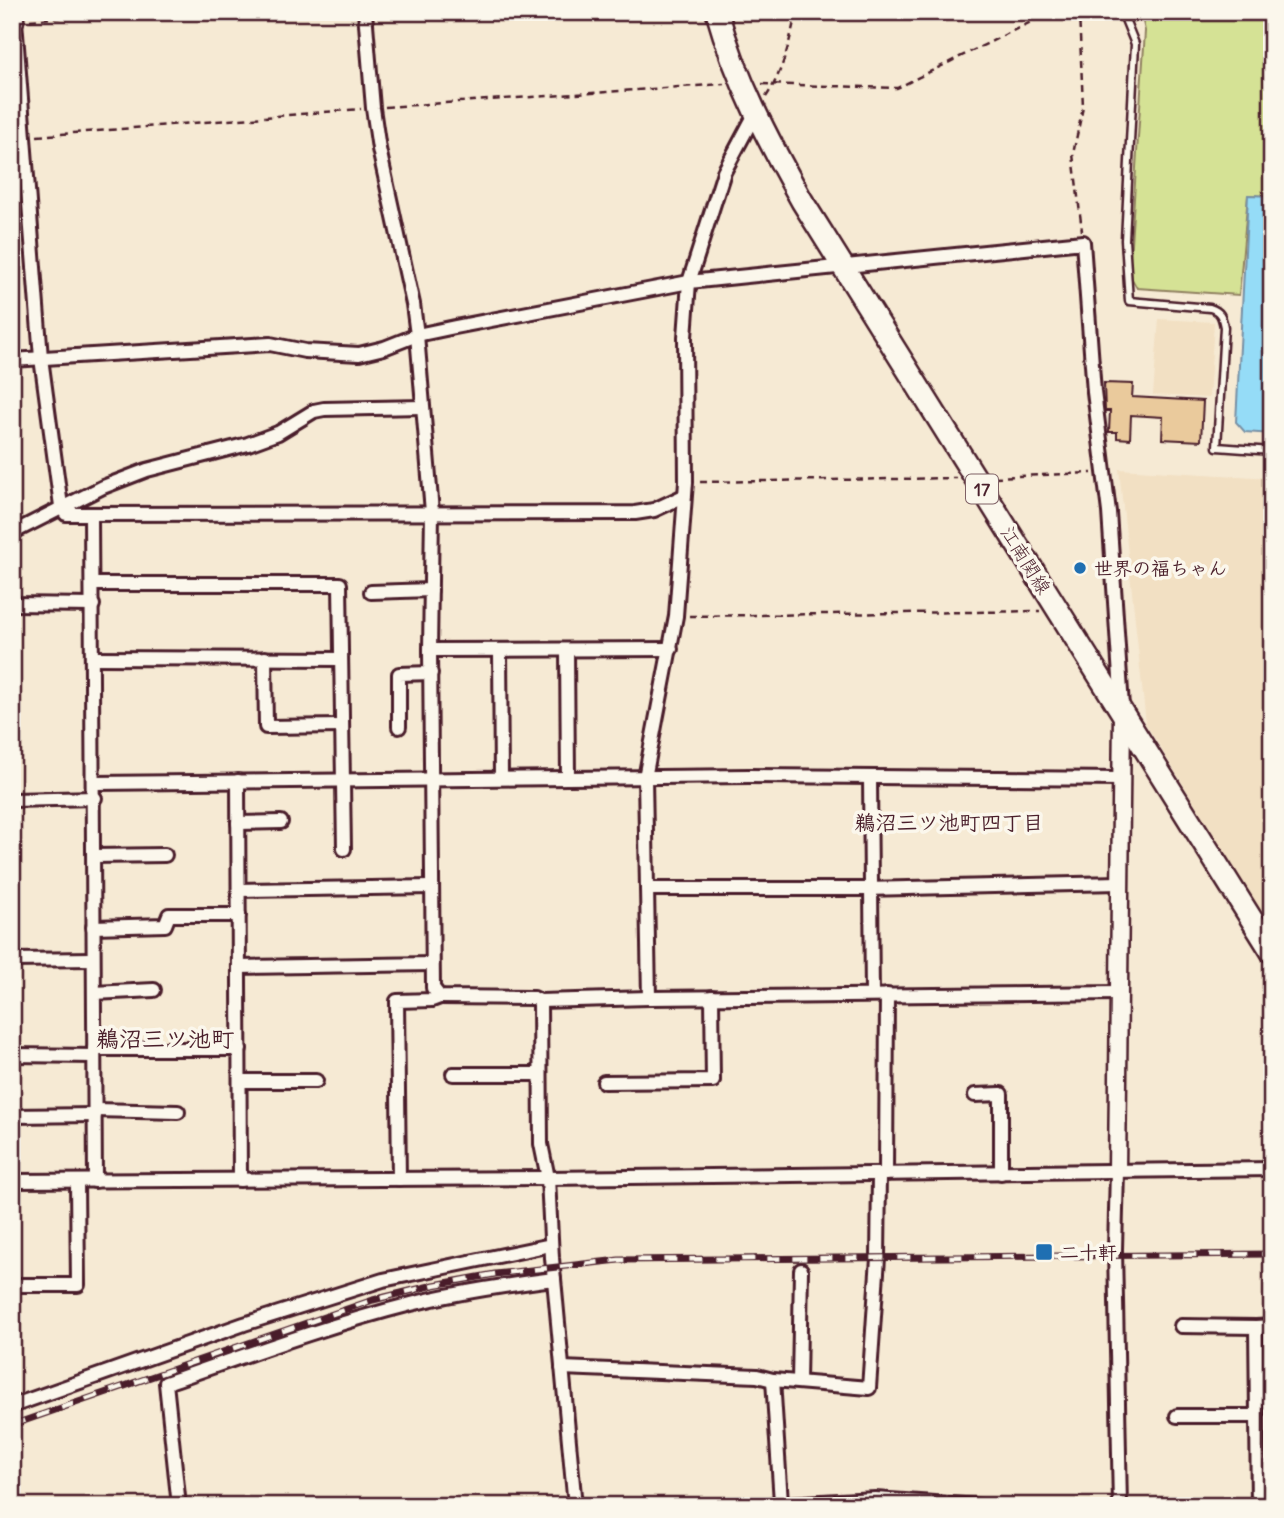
<svg xmlns="http://www.w3.org/2000/svg" width="1284" height="1518" font-family="Delius,'Klee One',sans-serif">
<style>
.built{fill:#f2e0c3}
.green{fill:#d5e295;stroke:#908060;stroke-width:2}
.water{fill:#95dcf7;stroke:#7790a5;stroke-width:2}
.building{fill:#eaca9c;stroke:#4a1f2b;stroke-width:2}
.lines{fill:none;stroke-linecap:round;stroke-linejoin:round}
.service-casing{stroke:#4a1f2b;stroke-width:11}
.minor-casing{stroke:#4a1f2b;stroke-width:18}
.tertiary-casing{stroke:#4a1f2b;stroke-width:21}
.primary-casing{stroke:#4a1f2b;stroke-width:26}
.path{stroke:#4a1f2b;stroke-width:2.5;stroke-dasharray:7 5;stroke-linecap:butt}
.service{stroke:#fbf7ec;stroke-width:6}
.minor{stroke:#fbf7ec;stroke-width:12}
.tertiary{stroke:#fbf7ec;stroke-width:16}
.primary{stroke:#fbf7ec;stroke-width:21}
.rail-casing{stroke:#4a1f2b;stroke-width:7}
.rail{stroke:#fbf7ec;stroke-width:4.5;stroke-dasharray:13;stroke-linecap:butt}
.poi-dot{fill:#1f6fb2;stroke:#fbf7ec;stroke-width:2.5}
.labels{text-anchor:middle;dominant-baseline:central;stroke-width:7;stroke-linejoin:round;paint-order:stroke}
.shield{fill:#fbf7ec;stroke:#7f6065;stroke-width:2}
.shield-label{font-size:18px;font-weight:bold;fill:#4a1f2b}
.street-label{font-size:19px;fill:#4a1f2b;stroke:#fbf7ec}
.poi-label{font-size:19px;font-weight:bold;fill:#4a1f2b;stroke:#fbf7ec;text-anchor:start}
.neighbourhood-label{font-size:21px;font-weight:bold;fill:#4a1f2b;stroke:#fbf7ec}
.quarter-label{font-size:23px;font-weight:bold;fill:#4a1f2b;stroke:#fbf7ec}
</style>
<rect width="100%" height="100%" fill="#f6ead4"/>
<filter id="ink" filterUnits="userSpaceOnUse"><feTurbulence type="fractalNoise" baseFrequency=".0143" numOctaves="2"/><feDisplacementMap in="SourceGraphic" scale="14" xChannelSelector="R" yChannelSelector="G"/><feConvolveMatrix kernelMatrix="1 2 1 2 8 2 1 2 1" color-interpolation-filters="sRGB"/></filter>
<g filter="url(#ink)">
<g class="built">
<polygon points="1159,319 1214,322 1209,398 1153,395"/>
<polygon points="1119,469 1272,478 1272,929 1146,724"/>
</g>
<polygon class="green" points="1141,12 1272,12 1272,196 1248,195 1239,295 1137,288 1129,274 1145,31"/>
<polygon class="water" points="1248,195 1272,196 1272,434 1245,432 1236,422"/>
<polygon class="building" points="1104,383 1133,384 1132,397 1203,401 1201,441 1162,439 1163,417 1131,415 1130,439 1117,438 1117,432 1109,432 1110,411 1105,411"/>
<g class="lines">
<g class="service-casing">
<path id="service" d="M1122,12L1135,44L1125,240L1129,301L1210,308C1220,311 1222,316 1224,327L1217,447L1272,451"/>
</g>
<g class="minor-casing">
<g id="minor">
<polyline points="365,12 373,108 379,149 413,304 417,335 432,512 430,650 433,988 440,997 534,998 540,1001 649,998 1119,993"/>
<polyline points="15,21 41,358 61,506 66,514 635,513 654,510 684,496"/>
<polyline points="12,360 270,344 305,351 359,354 384,348 417,335 455,327 689,282 1083,242 1094,392 1109,512 1122,707"/>
<polyline points="91,515 95,1181"/>
<polyline points="12,533 103,487 147,470 248,444 278,433 314,411 324,409 422,407"/>
<polyline points="92,584 340,584 344,849"/>
<polyline points="371,592 431,590"/>
<polyline points="12,604 93,605"/>
<polyline points="430,650 671,649"/>
<polyline points="500,650 501,778"/>
<polyline points="567,650 568,778"/>
<polyline points="93,658 341,659"/>
<polyline points="265,658 266,727 342,726"/>
<polyline points="399,727 399,674 431,673"/>
<polyline points="870,777 872,995"/>
<polyline points="238,781 240,1180"/>
<polyline points="95,783 749,776 1121,779"/>
<polyline points="13,800 95,798"/>
<polyline points="238,823 281,822"/>
<polyline points="94,856 165,855"/>
<polyline points="647,889 865,889 1119,883"/>
<polyline points="239,890 432,887"/>
<polyline points="93,927 165,925 169,915 239,915"/>
<polyline points="12,960 93,959"/>
<polyline points="239,967 432,964"/>
<polyline points="94,993 154,990"/>
<polyline points="649,998 645,778 676,616 686,482 685,337 689,282 724,172 755,114"/>
<polyline points="540,1001 541,1144 548,1178 552,1258 575,1506"/>
<polyline points="94,1049 240,1049"/>
<polyline points="12,1055 94,1056"/>
<polyline points="453,1074 540,1074"/>
<polyline points="240,1081 316,1081"/>
<polyline points="604,1082 713,1081 712,997"/>
<polyline points="975,1095 1001,1094 1001,1173"/>
<polyline points="95,1110 178,1112"/>
<polyline points="12,1116 95,1115"/>
<polyline points="1117,1171 1115,1249 1120,1506"/>
<polyline points="886,1174 887,995"/>
<polyline points="399,1179 397,1001 432,1000 440,997"/>
<polyline points="12,1181 548,1178 1272,1169"/>
<polyline points="12,1285 78,1285 77,1181"/>
<polyline points="1181,1326 1256,1327"/>
<polyline points="562,1368 757,1376 773,1380 869,1388 878,1258 879,1174"/>
<polyline points="773,1380 781,1502"/>
<polyline points="799,1382 801,1270"/>
<polyline points="12,1406 244,1324 383,1280 551,1245"/>
<polyline points="1177,1416 1256,1416"/>
<path d="M179,1506L166,1383C247,1355 328,1325 411,1304C458,1292 506,1285 554,1279"/>
<polyline points="748,1506 875,1499 979,1506"/>
<polyline points="1258,1506 1256,1327 1272,1326"/>
</g>
</g>
<g class="tertiary-casing">
<g id="tertiary">
<polyline points="15,12 15,21"/>
<polyline points="1117,1171 1122,713"/>
</g>
</g>
<g class="primary-casing">
<path id="primary" d="M717,12C736,80 768,140 802,201L1272,952"/>
</g>
<g class="path">
<polyline points="1079,12 1083,107 1073,154 1082,231"/>
<polyline points="30,20 130,12"/>
<polyline points="762,84 897,88 1051,12"/>
<path d="M766,97C783,72 790,41 796,12"/>
<polyline points="385,107 724,84"/>
<polyline points="37,136 361,109"/>
<polyline points="994,477 1092,473"/>
<polyline points="700,482 956,478"/>
<polyline points="689,616 1040,611"/>
</g>
<use href="#service" class="service"/>
<use href="#minor" class="minor"/>
<use href="#tertiary" class="tertiary"/>
<use href="#primary" class="primary"/>
<g class="rail-casing">
<polyline id="rail" points="12,1425 373,1300 434,1285 495,1274 619,1260 1272,1254"/>
</g>
<use href="#rail" class="rail"/>
</g>
</g>
<g class="poi-dot">
<circle cx="1080" cy="568" r="7"/>
<rect x="1035" y="1243" width="18" height="18" rx="3.5"/>
</g>
<g class="labels">
<rect class="shield" x="966" y="474.5" width="32" height="29" rx="5"/>
<g class="shield-label">
<text x="982" y="489">17</text>
</g>
<g class="street-label">
<text transform="translate(1026 560) rotate(58)">江南関線</text>
</g>
<g class="poi-label">
<text x="1094" y="568">世界の福ちゃん</text>
<text x="1060" y="1252">二十軒</text>
</g>
<g class="neighbourhood-label">
<text x="949" y="822">鵜沼三ツ池町四丁目</text>
</g>
<g class="quarter-label">
<text x="165" y="1038">鵜沼三ツ池町</text>
</g>
</g>
<rect width="1284" height="1518" fill="none" stroke="#fbf7ec" stroke-width="42"/>
<rect x="21" y="21" width="1242" height="1476" fill="none" stroke="#4a1f2b" stroke-width="2.5" filter="url(#ink)"/>
</svg>
